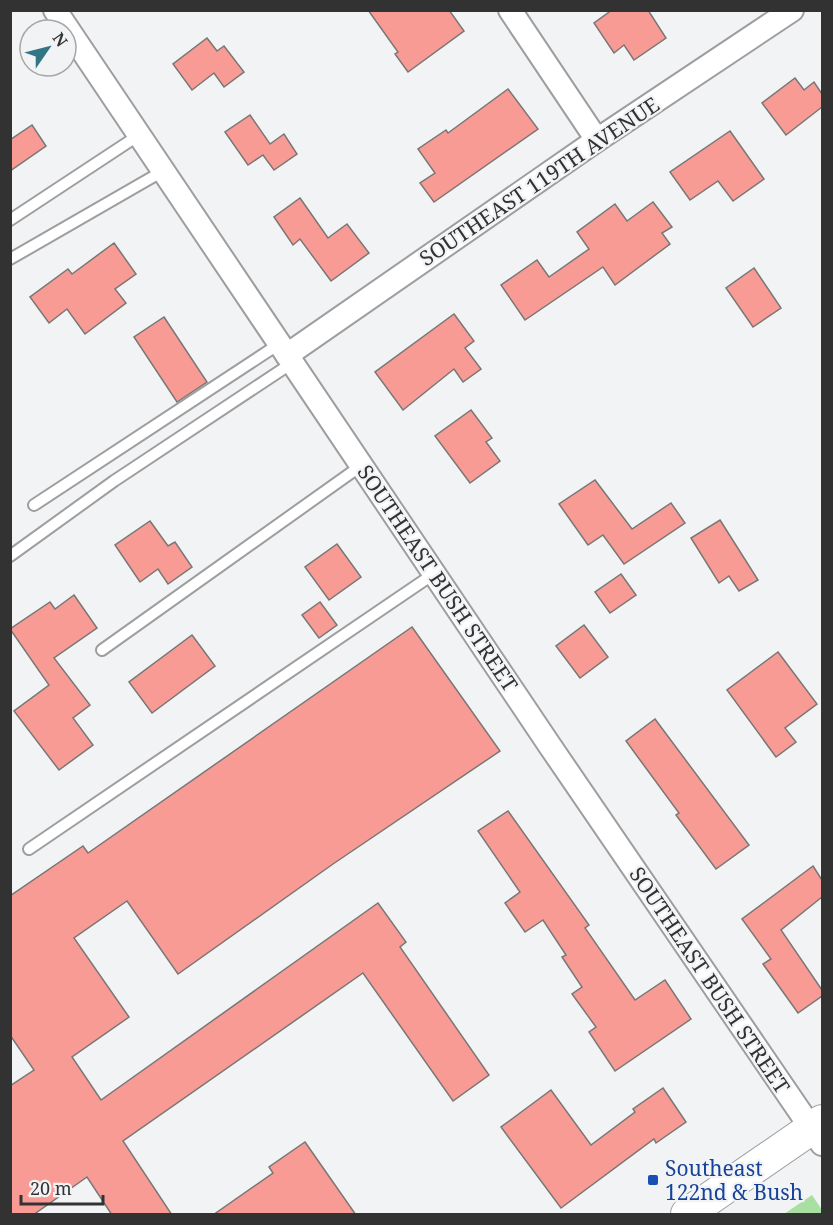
<svg xmlns="http://www.w3.org/2000/svg" width="833" height="1225" font-family="'Noto Serif',serif">
<style>
.green{fill:#a7e0a1}
.building{fill:#f99b95;stroke:#797676;stroke-width:1.5}
.lines{fill:none;stroke-linecap:round;stroke-linejoin:round}
.service-casing{stroke:#9e9ea0;stroke-width:14}
.minor-casing{stroke:#9e9ea0;stroke-width:26}
.secondary-casing{stroke:#9e9ea0;stroke-width:34}
.service{stroke:#fff;stroke-width:10}
.minor{stroke:#fff;stroke-width:22}
.secondary{stroke:#fff;stroke-width:32}
.transit-dot{fill:#1a4fb4;stroke:#f2f3f5;stroke-width:2}
.labels{text-anchor:middle;dominant-baseline:central;stroke-width:4.5;stroke-linejoin:round;paint-order:stroke}
.street-label{font-size:21px;fill:#323233;stroke:#f2f3f5}
.transit-label{font-size:21px;fill:#164399;stroke:#f2f3f5;text-anchor:start}
</style>
<rect width="100%" height="100%" fill="#f2f3f5"/>
<polygon class="green" points="812,1195 822,1210 822,1214 784,1214"/>
<g class="building">
<polygon points="368,10 449,10 464,31 408,72 395,54 398,52"/>
<polygon points="612,10 648,10 666,38 634,60 624,45 614,53 594,23"/>
<polygon points="207,38 217,51 224,46 244,72 224,87 214,73 192,90 173,64"/>
<polygon points="795,78 804,90 814,82 822,94 822,107 786,135 762,103"/>
<polygon points="508,89 538,129 434,202 420,183 435,173 418,149 446,130 448,133"/>
<polygon points="250,115 270,144 284,134 297,154 274,170 263,155 248,165 225,132"/>
<polygon points="32,125 46,146 10,171 10,140"/>
<polygon points="730,131 764,179 733,201 718,181 690,200 670,172"/>
<polygon points="300,198 328,238 347,224 369,253 331,281 300,239 293,245 274,217"/>
<polygon points="653,202 672,227 662,233 670,244 615,285 603,267 525,320 501,285 537,260 549,277 589,249 577,232 615,204 627,221"/>
<polygon points="114,243 136,274 115,289 126,303 85,334 67,309 49,323 30,297 68,269 72,274"/>
<polygon points="754,268 781,308 753,327 726,288"/>
<polygon points="454,314 474,341 465,348 481,369 463,382 454,369 403,410 375,372"/>
<polygon points="164,317 207,382 177,402 134,337"/>
<polygon points="471,410 492,438 486,442 500,461 470,483 435,436"/>
<polygon points="595,480 632,529 671,503 685,523 624,564 603,535 588,545 559,504"/>
<polygon points="720,520 758,580 739,591 729,576 719,583 691,538"/>
<polygon points="150,521 168,546 175,542 192,567 168,584 158,569 140,582 115,545"/>
<polygon points="337,544 361,577 329,600 305,567"/>
<polygon points="621,574 636,595 610,613 595,592"/>
<polygon points="74,595 97,628 54,658 90,705 73,718 93,745 59,770 14,711 49,685 10,629 50,602 55,609"/>
<polygon points="320,602 337,625 319,638 302,615"/>
<polygon points="584,625 608,657 580,678 556,646"/>
<polygon points="412,627 500,751 333,864 178,974 127,901 74,938 129,1017 72,1057 101,1100 378,903 406,942 400,947 489,1075 453,1101 363,973 123,1141 172,1215 112,1215 87,1177 33,1215 10,1215 10,1086 34,1070 10,1035 10,896 83,846 88,853"/>
<polygon points="192,635 215,666 152,713 129,682"/>
<polygon points="778,652 817,704 785,728 796,742 776,757 727,690"/>
<polygon points="655,719 749,845 716,869 676,815 679,813 626,741"/>
<polygon points="508,811 589,925 585,928 635,1000 665,980 691,1019 615,1071 589,1032 596,1027 572,994 582,987 562,957 566,955 543,920 525,932 505,903 520,892 478,831"/>
<polygon points="813,866 822,880 822,897 781,930 822,990 822,996 798,1013 763,964 771,959 742,919"/>
<polygon points="663,1088 686,1122 656,1143 654,1139 561,1208 501,1127 551,1090 591,1145 635,1112 633,1109"/>
<polygon points="305,1142 356,1215 213,1215 273,1173 269,1167"/>
</g>
<g class="lines">
<g class="service-casing">
<g id="service">
<polyline points="10,220 139,135"/>
<polyline points="10,259 163,171"/>
<polyline points="34,505 279,344"/>
<polyline points="10,556 114,481 292,363"/>
<polyline points="102,650 362,465"/>
<polyline points="29,849 435,573"/>
</g>
</g>
<g class="minor-casing">
<g id="minor">
<polyline points="55,10 550,746 822,1144"/>
<polyline points="510,10 597,140"/>
<polyline points="287,355 597,140 792,10"/>
</g>
</g>
<g class="secondary-casing">
<polyline id="secondary" points="687,1214 822,1121"/>
</g>
<use href="#service" class="service"/>
<use href="#minor" class="minor"/>
<use href="#secondary" class="secondary"/>
</g>
<rect class="transit-dot" x="647" y="1174" width="12" height="12" rx="3"/>
<g class="labels">
<g class="street-label">
<text transform="translate(539 181) rotate(-34)">SOUTHEAST 119TH AVENUE</text>
<text transform="translate(438 578) rotate(56)">SOUTHEAST BUSH STREET</text>
<text transform="translate(710 980) rotate(56)">SOUTHEAST BUSH STREET</text>
</g>
<g class="transit-label">
<text x="665" y="1168">Southeast<tspan x="665" dy="24">122nd &amp; Bush</tspan></text>
</g>
</g>
<rect width="833" height="1225" fill="none" stroke="#323233" stroke-width="24"/>
<g transform="translate(48 48) rotate(55)"><circle r="28" fill="#f2f3f5" stroke="#a5a6a7" stroke-width="1.5"/>
<path d="M0-4.5L10 22L0 15L-10 22Z" fill="#327585"/>
<text y="-9" font-size="16" font-weight="bold" text-anchor="middle" fill="#323233">N</text>
</g>
<path d="M21 1195v9h82v-9" fill="none" stroke="#323233" stroke-width="3"/>
<text x="30" y="1195" font-size="18" fill="#323233" stroke="#f2f3f5" stroke-width="4.5" paint-order="stroke">20 m</text>
</svg>
